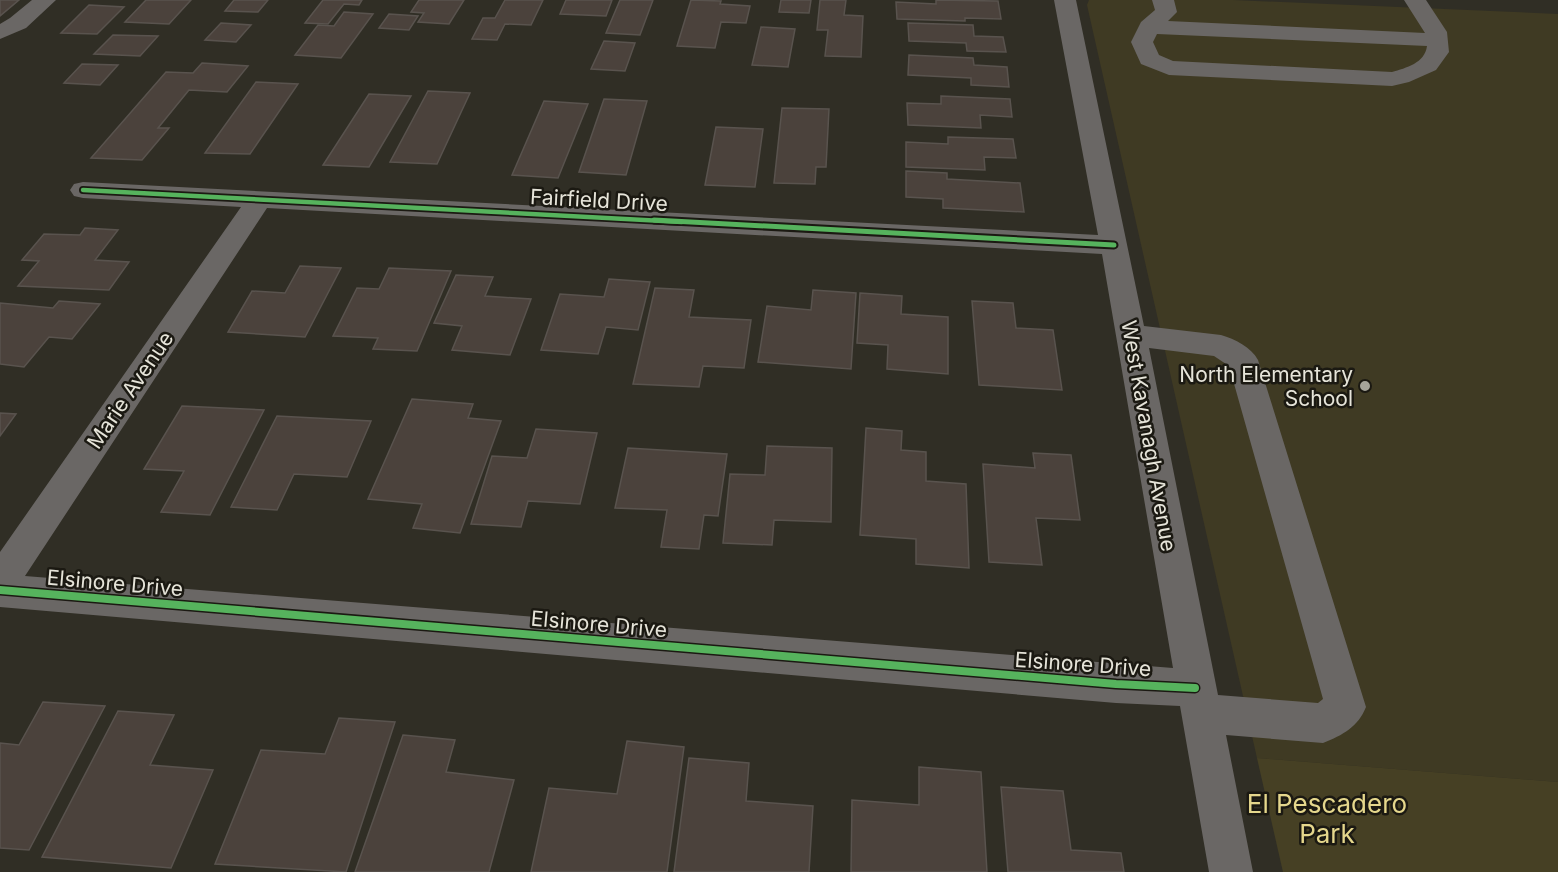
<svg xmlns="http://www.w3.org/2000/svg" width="1558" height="872" font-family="Inter,sans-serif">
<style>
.built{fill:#3f3a23}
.green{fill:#464024}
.building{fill:#4b423c;stroke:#59534e;stroke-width:1.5}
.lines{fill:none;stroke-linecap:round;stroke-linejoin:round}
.minor{fill:#6a6765;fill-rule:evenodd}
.cycleway-far2-casing{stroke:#1b1912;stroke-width:8}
.cycleway-far1-casing{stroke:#1b1912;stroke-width:9}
.cycleway-casing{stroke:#1b1912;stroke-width:11}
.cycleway-far2{stroke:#56b35d;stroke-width:4.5}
.cycleway-far1{stroke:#56b35d;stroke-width:5}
.cycleway{stroke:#56b35d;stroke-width:8}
.poi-dot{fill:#a6a49a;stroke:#1b1912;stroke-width:2}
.labels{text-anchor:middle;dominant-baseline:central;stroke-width:5;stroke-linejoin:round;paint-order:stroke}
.street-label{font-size:21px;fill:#e6e4d9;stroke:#1b1912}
.poi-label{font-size:21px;fill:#e6e4d9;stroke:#1b1912;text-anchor:end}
.near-park-label{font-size:26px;fill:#e5d78c;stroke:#1b1912}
</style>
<rect width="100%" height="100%" fill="#302e25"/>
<polygon class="built" points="1089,0 1233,0 1558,14 1558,782 1257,758 1087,5"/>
<polygon class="green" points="1257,758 1558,782 1558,872 1283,872"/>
<g class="building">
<polygon points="0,0 19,0 0,16"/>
<polygon points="146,0 191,0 169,24 125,22"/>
<polygon points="234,0 268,0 258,12 225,11"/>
<polygon points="323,0 362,0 359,5 344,4 328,24 305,23"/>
<polygon points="419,0 464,0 449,24 418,22 424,13 411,12"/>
<polygon points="505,0 543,0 531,25 505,24 497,40 472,39 483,18 495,18"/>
<polygon points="566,0 612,0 606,16 560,14"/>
<polygon points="620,0 653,0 640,35 606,33"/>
<polygon points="691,0 721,1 720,4 750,6 746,23 721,22 715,48 677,46"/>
<polygon points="781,0 811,0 809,13 779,12"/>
<polygon points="820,0 846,0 844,15 863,16 861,57 825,56 828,30 817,30"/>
<polygon points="936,0 998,1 1001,19 965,18 965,21 897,19 896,2 936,4"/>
<polygon points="89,5 124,7 97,34 61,33"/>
<polygon points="344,12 373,14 341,58 295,55 318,25 334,26"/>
<polygon points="389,14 418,16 409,30 379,28"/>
<polygon points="221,23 251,25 236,42 205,40"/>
<polygon points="908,23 973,25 974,36 1003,37 1006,52 967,51 966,43 909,41"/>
<polygon points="761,27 795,29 788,67 752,65"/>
<polygon points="113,35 158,36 140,56 94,54"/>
<polygon points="604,41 635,43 625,71 591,69"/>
<polygon points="909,55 973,58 974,65 1007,67 1009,87 971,85 971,78 908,75"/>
<polygon points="202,63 248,66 227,92 189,90 158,128 169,128 142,160 91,158 166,72 193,73"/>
<polygon points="82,64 118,65 100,85 64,83"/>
<polygon points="256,82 298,84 250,154 205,153"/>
<polygon points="428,91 470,93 437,164 390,162"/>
<polygon points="369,94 411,96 369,167 323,165"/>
<polygon points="941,96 1010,99 1012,117 980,115 981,128 908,125 907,103 941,104"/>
<polygon points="604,99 647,101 626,175 579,172"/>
<polygon points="544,101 588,104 558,178 512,175"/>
<polygon points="782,108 829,109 826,167 816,167 815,184 774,183"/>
<polygon points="716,127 763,129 755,187 705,185"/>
<polygon points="948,137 1013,139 1016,158 984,157 985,170 906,167 906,142 948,144"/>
<polygon points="906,171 947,173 947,179 1020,183 1024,212 943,208 943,199 906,197"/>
<polygon points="85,228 118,230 95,260 129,262 109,290 18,286 39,261 22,260 44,234 80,235"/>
<polygon points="300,266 341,268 305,337 228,332 252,291 285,293"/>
<polygon points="389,268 451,271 417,351 373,349 378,338 333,336 357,288 379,289"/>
<polygon points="456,275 493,277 485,296 531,299 510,355 452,350 462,326 434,323"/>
<polygon points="609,279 650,282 638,330 606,327 598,354 541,350 560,294 604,297"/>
<polygon points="655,288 694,290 689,317 751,320 744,368 703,366 699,387 633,384"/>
<polygon points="813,290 856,293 851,369 758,362 767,306 811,310"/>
<polygon points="860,293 902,296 901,314 948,317 948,374 887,369 888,345 857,343"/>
<polygon points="59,301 100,304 72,339 49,337 24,367 0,364 0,303 53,308"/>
<polygon points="972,301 1013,303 1016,328 1053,330 1062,390 979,385"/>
<polygon points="412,399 473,404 468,418 501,421 460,533 413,528 422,504 368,499"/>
<polygon points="182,406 264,410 210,515 161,512 184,471 144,469"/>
<polygon points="0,413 16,414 0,436"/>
<polygon points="277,416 371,421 347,477 294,474 277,510 231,507"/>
<polygon points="866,428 902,431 901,450 926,452 926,481 966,484 969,568 916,564 916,539 860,535"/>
<polygon points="536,429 597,433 580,504 528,501 521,527 471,524 492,456 527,458"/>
<polygon points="767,446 832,448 831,522 774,520 772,545 723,543 730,474 765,475"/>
<polygon points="628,448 727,454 718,516 704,515 699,549 661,547 667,510 615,508"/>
<polygon points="1033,453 1071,455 1080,520 1036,518 1042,565 989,562 983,464 1035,468"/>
<polygon points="43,702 105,706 29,850 0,848 0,743 19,745"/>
<polygon points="118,711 174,715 150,765 213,770 171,868 42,857"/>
<polygon points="339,718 395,722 346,872 215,864 261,750 325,754"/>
<polygon points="403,735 455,740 446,772 514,780 489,872 355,872"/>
<polygon points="627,741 684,747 667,872 531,872 549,788 617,794"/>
<polygon points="689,758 749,763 746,801 813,806 809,872 674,872"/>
<polygon points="919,767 981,772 987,872 851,872 852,800 919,805"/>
<polygon points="1001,787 1063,791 1071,850 1121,853 1124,872 1008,872"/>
</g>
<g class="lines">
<g class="minor">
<polygon points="32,0 56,0 26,28 0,39 0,24 10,18"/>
<path d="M1054,0H1076L1144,326L1221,335C1235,339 1251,347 1258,360L1366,707C1358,727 1343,735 1323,743L1226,735L1253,872H1209L1180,706L1116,703L0,607V552L241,207L83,198L74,196L70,190L74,184L83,182L1098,235ZM267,208L1102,254L1173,668L25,576ZM1149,348L1214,356L1229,366L1323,699L1318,703L1218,695Z"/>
<path d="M1152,0H1174L1177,12L1168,21L1425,33L1404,0H1426L1447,32L1449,52L1436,70L1409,82L1392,86L1169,75L1141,64L1131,42L1141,22L1155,10ZM1157,34L1427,46C1425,63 1406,68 1392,72L1173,61L1159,55L1153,42Z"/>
</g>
<g class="cycleway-far2-casing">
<polyline id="cycleway-far2" points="83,190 682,222"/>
</g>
<g class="cycleway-far1-casing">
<polyline id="cycleway-far1" points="654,220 1114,245"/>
</g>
<g class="cycleway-casing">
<polyline id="cycleway" points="0,590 1116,684 1195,688"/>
</g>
<use href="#cycleway-far2" class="cycleway-far2"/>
<use href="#cycleway-far1" class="cycleway-far1"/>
<use href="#cycleway" class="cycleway"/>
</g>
<circle class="poi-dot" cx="1365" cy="386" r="6"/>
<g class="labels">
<g class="street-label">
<text transform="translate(599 200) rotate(3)">Fairfield Drive</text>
<text transform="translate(130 390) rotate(-56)">Marie Avenue</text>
<text transform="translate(1149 436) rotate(80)">West Kavanagh Avenue</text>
<text transform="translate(115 583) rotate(5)">Elsinore Drive</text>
<text transform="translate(599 624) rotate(5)">Elsinore Drive</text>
<text transform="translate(1083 664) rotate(4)">Elsinore Drive</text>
</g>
<g class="poi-label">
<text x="1353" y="374">North Elementary<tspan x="1353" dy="24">School</tspan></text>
</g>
<g class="near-park-label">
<text x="1327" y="803">El Pescadero<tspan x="1327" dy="30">Park</tspan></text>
</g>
</g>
</svg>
